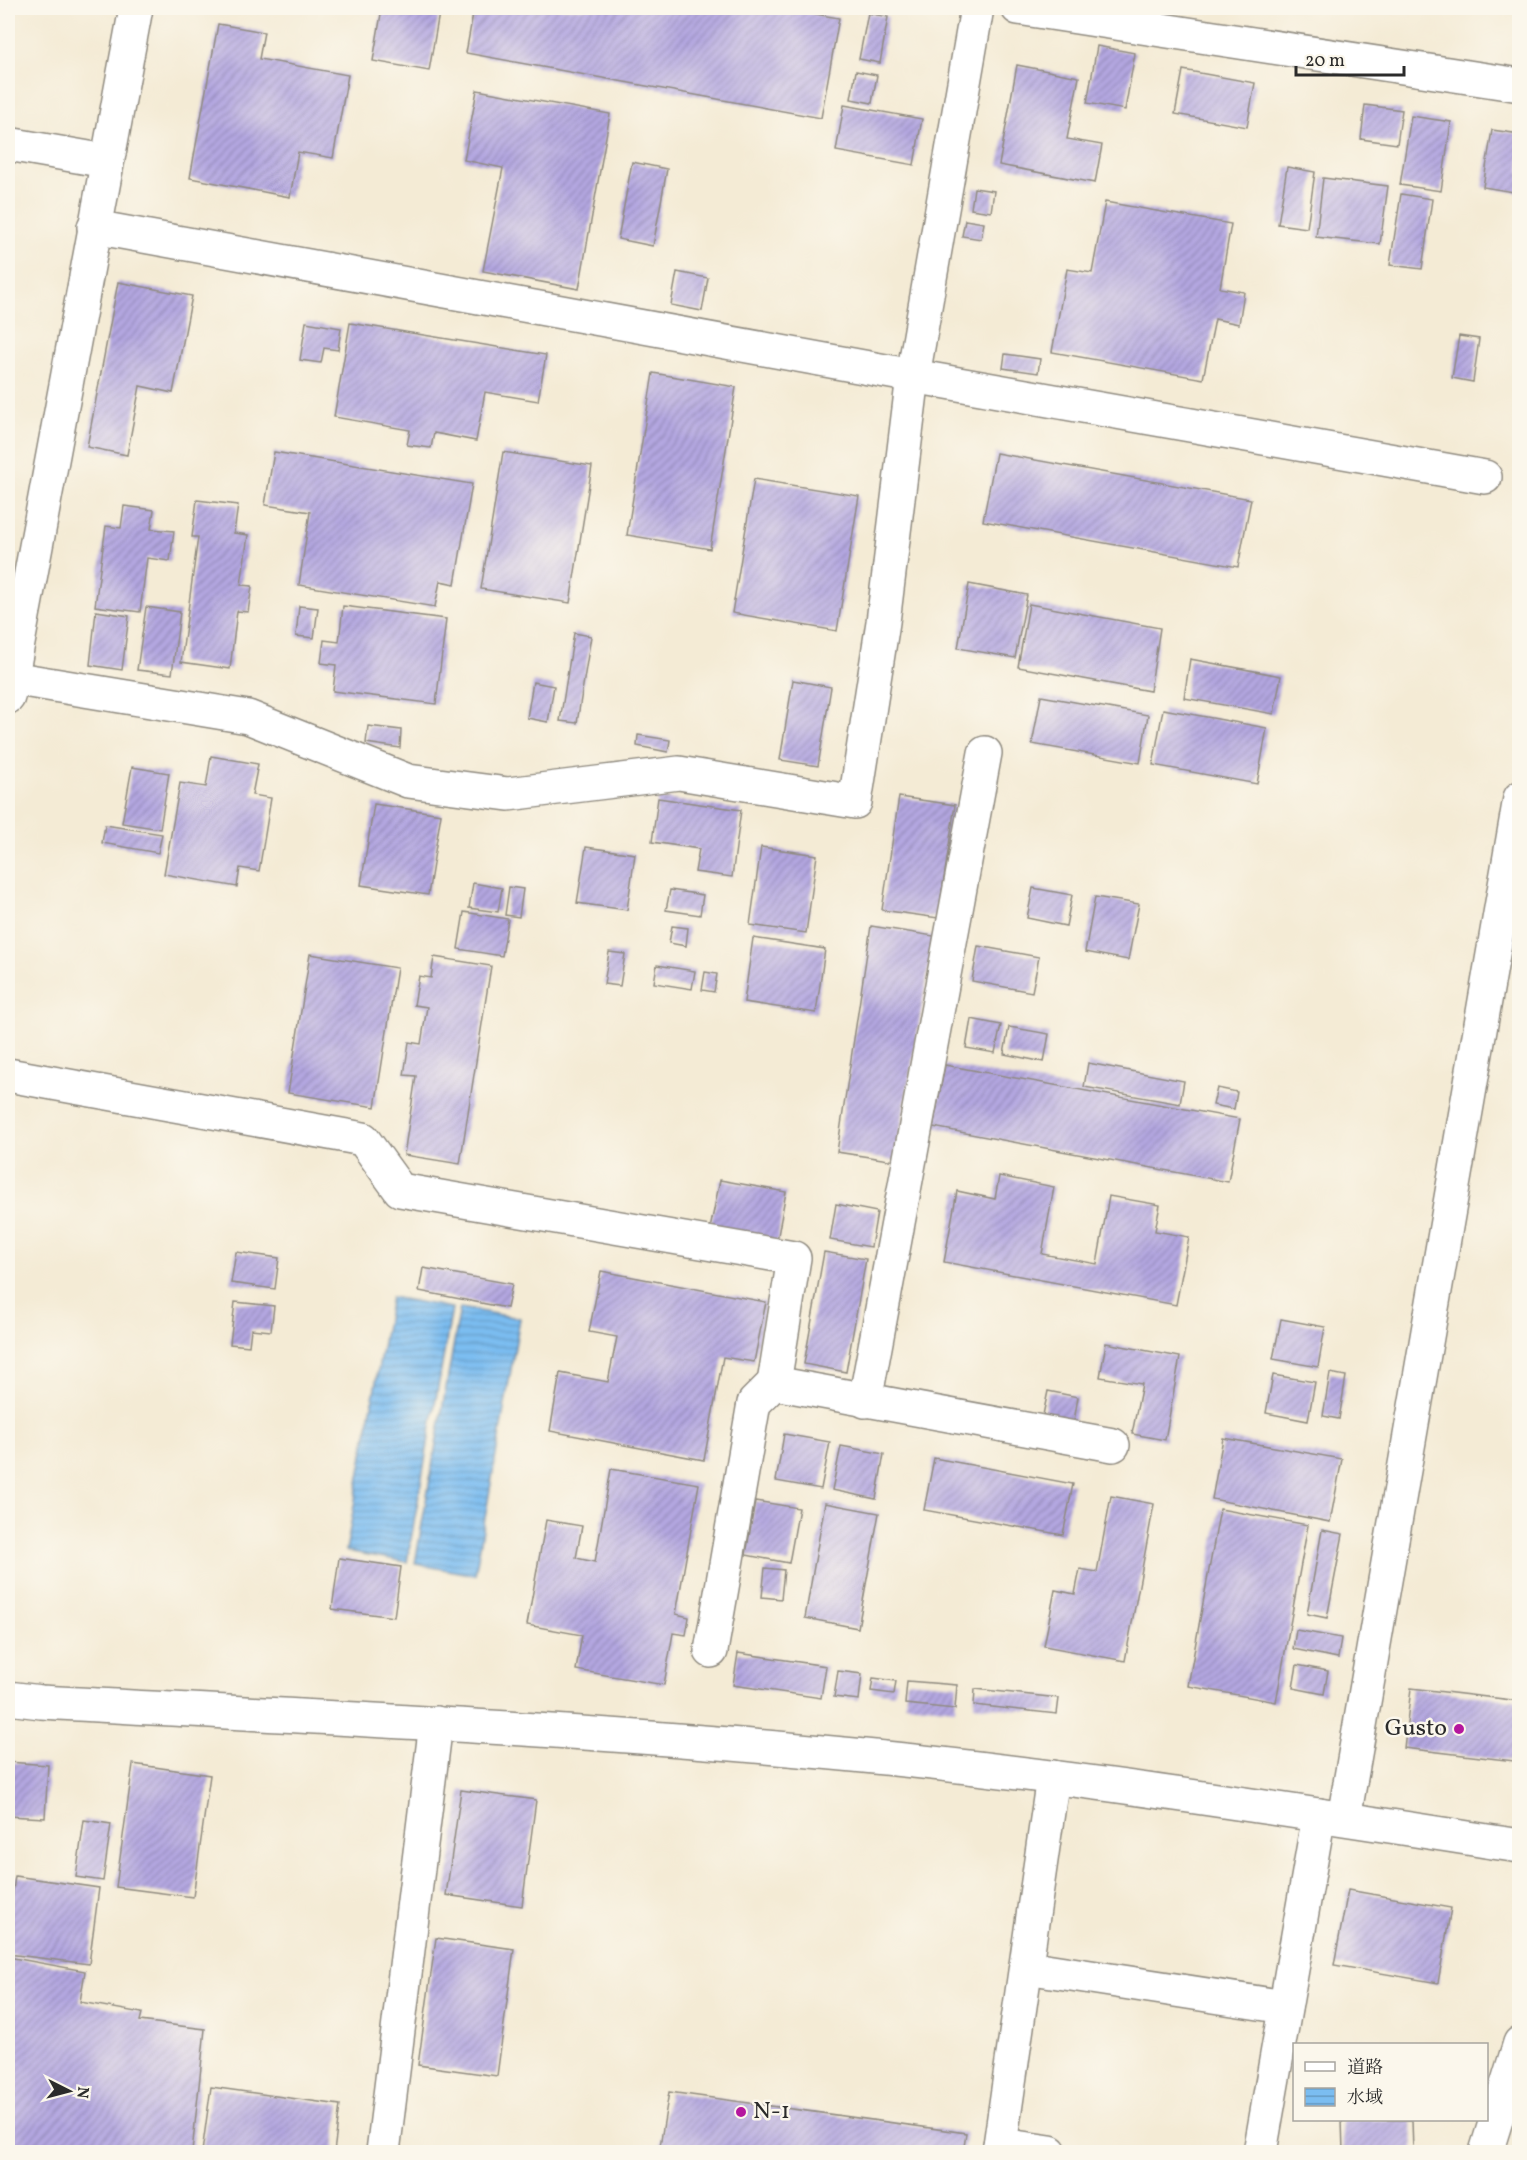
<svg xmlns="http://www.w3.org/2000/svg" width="1527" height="2160" font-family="Vollkorn,'Noto Serif JP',serif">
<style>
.water{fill:url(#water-rules);stroke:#53748e;stroke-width:1.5}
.building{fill:url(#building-hatch)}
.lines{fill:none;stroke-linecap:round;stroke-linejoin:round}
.minor-casing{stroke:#908b80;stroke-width:36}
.minor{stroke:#fff;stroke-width:33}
.poi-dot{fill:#b5179e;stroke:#fbf7ec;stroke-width:2}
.labels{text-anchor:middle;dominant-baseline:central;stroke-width:5;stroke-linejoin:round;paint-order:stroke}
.poi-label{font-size:24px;fill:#2b2b2b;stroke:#fbf7ec;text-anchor:end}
</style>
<defs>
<pattern id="water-rules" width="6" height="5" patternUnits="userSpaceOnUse" patternTransform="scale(1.5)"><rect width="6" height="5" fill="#7bbdf1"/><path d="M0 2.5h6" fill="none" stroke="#659ac3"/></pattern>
<pattern id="building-hatch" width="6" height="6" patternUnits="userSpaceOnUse" patternTransform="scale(1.5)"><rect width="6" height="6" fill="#b4a7e1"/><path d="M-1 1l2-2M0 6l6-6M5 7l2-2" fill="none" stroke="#9388b7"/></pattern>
</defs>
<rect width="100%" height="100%" fill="#fbf7ec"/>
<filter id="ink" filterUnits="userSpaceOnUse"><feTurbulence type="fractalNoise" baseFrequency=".0167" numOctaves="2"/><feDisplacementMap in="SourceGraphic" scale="12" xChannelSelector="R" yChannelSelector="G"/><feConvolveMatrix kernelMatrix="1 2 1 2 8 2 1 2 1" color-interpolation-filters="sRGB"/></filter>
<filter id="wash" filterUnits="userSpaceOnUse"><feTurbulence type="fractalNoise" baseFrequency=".008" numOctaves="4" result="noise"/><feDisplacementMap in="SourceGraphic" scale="24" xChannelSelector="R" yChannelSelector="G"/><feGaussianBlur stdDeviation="1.35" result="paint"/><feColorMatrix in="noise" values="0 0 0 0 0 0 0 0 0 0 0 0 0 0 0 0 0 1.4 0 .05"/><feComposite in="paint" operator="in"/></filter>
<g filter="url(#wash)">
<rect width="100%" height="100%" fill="#f4ebd5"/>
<g class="water">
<polygon points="391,1297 452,1308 407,1562 346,1551"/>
<polygon points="460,1308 520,1318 475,1575 415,1564"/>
</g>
<g id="blocks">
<g class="building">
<polygon points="382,8 410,8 439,13 429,71 373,61"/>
<polygon points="474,8 780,8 839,18 821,118 466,53"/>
<polygon points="868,13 888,17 880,63 859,59"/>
<polygon points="218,24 264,32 259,59 348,75 333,158 298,152 290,197 190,178"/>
<polygon points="1097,46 1135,53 1125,110 1087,103"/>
<polygon points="1017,65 1079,77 1067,139 1102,145 1095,183 999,165"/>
<polygon points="1183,70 1255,83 1247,127 1175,114"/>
<polygon points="856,71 877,75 872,103 851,99"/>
<polygon points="477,90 610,114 579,289 483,271 503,168 464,160"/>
<polygon points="844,105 922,119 914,165 836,151"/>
<polygon points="1365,105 1402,110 1397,144 1361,139"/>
<polygon points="1411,116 1451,122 1441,191 1400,185"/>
<polygon points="1492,130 1520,134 1520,193 1483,187"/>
<polygon points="632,162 667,169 653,246 618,239"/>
<polygon points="1287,167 1315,172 1307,228 1278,224"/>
<polygon points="1323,178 1388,186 1380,244 1316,237"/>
<polygon points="974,188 994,191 991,212 971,209"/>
<polygon points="1401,194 1432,199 1422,269 1390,265"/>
<polygon points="1105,202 1231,224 1220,288 1244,292 1239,324 1215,319 1203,379 1052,352 1067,269 1092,273"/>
<polygon points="965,220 984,223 981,239 962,236"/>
<polygon points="677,272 708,278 702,311 671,305"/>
<polygon points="118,282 192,296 173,393 140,386 127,455 87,447"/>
<polygon points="306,322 341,328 338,350 324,348 321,363 300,360"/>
<polygon points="350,323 546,355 538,401 485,392 476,441 434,433 431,448 407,445 410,430 334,417"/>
<polygon points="1459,336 1479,339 1473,382 1452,378"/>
<polygon points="1005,354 1040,359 1038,373 1003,368"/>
<polygon points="653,373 736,387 710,549 627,535"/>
<polygon points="274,452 472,484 455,584 440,581 435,607 299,585 310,512 265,505"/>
<polygon points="503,452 592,466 570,603 481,589"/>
<polygon points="996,453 1251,499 1238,567 983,521"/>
<polygon points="754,479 859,496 837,631 732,613"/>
<polygon points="197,500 238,505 234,533 248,535 241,585 252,586 248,612 237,611 230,669 181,662 198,537 192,537"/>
<polygon points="124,506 154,510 151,529 174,531 170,561 147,558 140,612 95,606 106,526 121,528"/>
<polygon points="969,584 1027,595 1015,658 958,648"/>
<polygon points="1029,604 1160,628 1150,691 1018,667"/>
<polygon points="299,606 318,608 314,638 296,636"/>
<polygon points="343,606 446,619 436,704 333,691 336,665 321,663 324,640 339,642"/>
<polygon points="146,607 180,612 172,674 137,670"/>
<polygon points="96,611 129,616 122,670 90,665"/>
<polygon points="574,633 591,636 577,723 560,721"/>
<polygon points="1190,659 1281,676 1274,714 1184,698"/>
<polygon points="793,680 831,687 818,766 780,760"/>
<polygon points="533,682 554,686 548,722 527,718"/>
<polygon points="1041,696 1148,715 1140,763 1032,744"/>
<polygon points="1163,709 1267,728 1257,784 1153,765"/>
<polygon points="368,726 401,730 400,748 366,743"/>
<polygon points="638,735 670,740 668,752 637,746"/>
<polygon points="211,756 258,764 252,795 271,798 259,871 240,868 237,887 164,874 180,783 206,787"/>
<polygon points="132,767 169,773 160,829 122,823"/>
<polygon points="899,797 955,805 938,918 882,910"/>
<polygon points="658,798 741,810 732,877 695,872 699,849 652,842"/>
<polygon points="374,804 441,814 428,895 361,885"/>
<polygon points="105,825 162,834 158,853 102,843"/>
<polygon points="586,847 635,854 627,910 577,903"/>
<polygon points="761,847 817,855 806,933 750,925"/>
<polygon points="473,883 502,888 498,912 469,908"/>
<polygon points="509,887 523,889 519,917 505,915"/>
<polygon points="1033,888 1072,895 1066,926 1027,918"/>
<polygon points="670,890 703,895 700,915 666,910"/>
<polygon points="1095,897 1139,904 1128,960 1085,952"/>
<polygon points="464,912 508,919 502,956 458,949"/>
<polygon points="672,926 688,928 686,946 669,943"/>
<polygon points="871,926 934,936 895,1161 837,1152"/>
<polygon points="753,938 825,949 816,1013 744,1002"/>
<polygon points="978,946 1039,957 1032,992 972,981"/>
<polygon points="609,952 625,954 620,986 604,984"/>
<polygon points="310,954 397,968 375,1107 288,1093"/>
<polygon points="434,957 491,966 460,1164 404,1155 416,1076 404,1075 409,1042 421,1044 427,1007 414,1005 419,976 431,978"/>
<polygon points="657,965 695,971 692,989 654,983"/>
<polygon points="705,972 717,974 714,992 702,990"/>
<polygon points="971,1019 1001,1025 995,1053 966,1048"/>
<polygon points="1009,1027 1049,1034 1044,1062 1004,1054"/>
<polygon points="1088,1063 1184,1081 1180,1104 1084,1087"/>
<polygon points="945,1065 1240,1119 1228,1182 933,1127"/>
<polygon points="1217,1088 1237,1092 1234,1109 1213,1105"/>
<polygon points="999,1176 1054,1187 1042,1254 1097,1264 1109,1196 1160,1205 1155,1231 1189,1237 1176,1305 944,1262 957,1191 995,1199"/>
<polygon points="720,1180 786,1192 777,1241 710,1229"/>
<polygon points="836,1204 877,1212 871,1247 830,1240"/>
<polygon points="236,1252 279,1258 275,1289 231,1283"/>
<polygon points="824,1252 866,1259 846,1372 804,1364"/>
<polygon points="423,1268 512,1284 507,1308 419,1291"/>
<polygon points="601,1271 766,1302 754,1362 723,1357 704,1460 550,1431 560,1373 608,1382 617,1337 589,1332"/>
<polygon points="235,1302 274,1306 271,1331 251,1329 249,1346 230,1344"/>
<polygon points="1281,1319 1325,1327 1318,1367 1273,1359"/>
<polygon points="1106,1343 1180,1357 1165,1440 1132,1434 1142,1384 1100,1377"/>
<polygon points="1330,1373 1346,1376 1339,1419 1323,1416"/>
<polygon points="1273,1375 1315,1382 1308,1421 1266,1413"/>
<polygon points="1048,1391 1078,1397 1074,1421 1043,1415"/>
<polygon points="784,1434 830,1442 821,1489 776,1481"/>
<polygon points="1223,1438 1342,1459 1330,1522 1212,1499"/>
<polygon points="841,1446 884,1454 876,1499 832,1490"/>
<polygon points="934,1458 1073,1484 1063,1535 924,1510"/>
<polygon points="611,1469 699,1484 676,1614 689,1617 686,1635 673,1633 664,1685 576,1670 582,1635 527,1625 546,1520 582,1526 576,1558 595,1562"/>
<polygon points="1111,1496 1154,1504 1125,1661 1044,1646 1055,1590 1075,1594 1080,1569 1097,1572"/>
<polygon points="755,1501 799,1508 789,1563 746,1555"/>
<polygon points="825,1503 879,1513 858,1628 805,1618"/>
<polygon points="1220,1509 1308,1525 1276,1702 1188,1686"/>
<polygon points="1322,1530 1343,1534 1327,1618 1307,1614"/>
<polygon points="339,1558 401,1567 394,1617 332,1609"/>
<polygon points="765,1568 784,1570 781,1599 762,1597"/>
<polygon points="1296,1630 1341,1638 1338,1658 1293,1649"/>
<polygon points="738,1653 826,1666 821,1698 733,1685"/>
<polygon points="1297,1665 1328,1671 1324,1694 1293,1688"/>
<polygon points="838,1671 862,1674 859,1700 834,1697"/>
<polygon points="873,1678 896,1681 894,1694 871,1691"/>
<polygon points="907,1681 957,1685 955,1709 905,1704"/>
<polygon points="1411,1688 1520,1701 1520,1719 1514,1761 1404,1748"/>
<polygon points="975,1689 1059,1698 1057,1714 974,1705"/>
<polygon points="8,1762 48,1765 45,1818 8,1816"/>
<polygon points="133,1764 210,1775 193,1897 116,1887"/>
<polygon points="461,1790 536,1800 522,1906 446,1895"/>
<polygon points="84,1820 111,1824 103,1881 76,1877"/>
<polygon points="15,1876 99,1888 89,1964 8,1954 8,1929"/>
<polygon points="1348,1890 1451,1908 1438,1983 1334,1965"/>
<polygon points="436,1938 514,1949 497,2076 418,2065"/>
<polygon points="8,1957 85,1971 80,2002 142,2013 140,2021 205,2029 192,2152 8,2152"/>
<polygon points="211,2087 340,2105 334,2152 202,2152"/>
<polygon points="669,2092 966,2133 963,2152 659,2152"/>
<polygon points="1342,2120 1412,2120 1413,2152 1343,2152"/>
</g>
</g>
</g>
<g filter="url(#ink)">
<use href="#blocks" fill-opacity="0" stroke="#908b80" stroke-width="1.5"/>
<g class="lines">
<g class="minor-casing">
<g id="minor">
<polyline points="1018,8 1520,85"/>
<polyline points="8,144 106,161"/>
<polyline points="94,227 913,376 1485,477"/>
<polyline points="11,678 248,717 408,781 508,794 679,773 855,802 883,622 913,376 977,8"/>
<polyline points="8,697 136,8"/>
<polyline points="8,1075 363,1139 400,1190 794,1258 774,1383 1113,1445"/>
<polyline points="865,1401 985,753"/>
<polyline points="711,1651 754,1403 774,1383"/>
<path d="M8,1698L41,1702C312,1717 584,1729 854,1755C1077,1776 1298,1812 1520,1846"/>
<polyline points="1344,1818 1520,798"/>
<polyline points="1026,1967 1285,2007"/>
<polyline points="1000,2145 1050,2152"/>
<polyline points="383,2152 436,1723"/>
<polyline points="999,2152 1053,1777"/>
<polyline points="1260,2152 1319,1815"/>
<polyline points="1486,2152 1520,2043"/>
</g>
</g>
<use href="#minor" class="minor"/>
</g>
</g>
<g class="poi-dot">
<circle cx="1459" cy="1729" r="6"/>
<circle cx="741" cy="2112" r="6"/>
</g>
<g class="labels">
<g class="poi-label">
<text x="1447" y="1729">Gusto</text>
<text x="753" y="2112" text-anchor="start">N-1</text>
</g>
</g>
<rect width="1527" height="2160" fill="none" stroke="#fbf7ec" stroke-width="30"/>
<rect x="1293" y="2043" width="195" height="78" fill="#fbf7ec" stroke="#a8a59f" stroke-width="1.5"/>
<rect x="1305" y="2062" width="30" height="9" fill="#ffffff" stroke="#a8a59f" stroke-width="1.5"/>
<text x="1347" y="2073" font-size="18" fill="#2b2b2b">道路</text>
<rect x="1305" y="2088" width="30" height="18" fill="url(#water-rules)" stroke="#a8a59f" stroke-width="1.5"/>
<text x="1347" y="2103" font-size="18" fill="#2b2b2b">水域</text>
<g transform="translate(69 2091) rotate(96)" stroke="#fbf7ec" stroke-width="4.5" paint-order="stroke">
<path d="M0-4.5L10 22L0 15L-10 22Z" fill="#2b2b2b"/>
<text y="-9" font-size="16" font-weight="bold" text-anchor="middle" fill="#2b2b2b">N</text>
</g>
<path d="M1296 66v9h108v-9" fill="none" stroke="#2b2b2b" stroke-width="3"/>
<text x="1305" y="66" font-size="18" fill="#2b2b2b" stroke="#fbf7ec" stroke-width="4.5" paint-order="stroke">20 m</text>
</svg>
